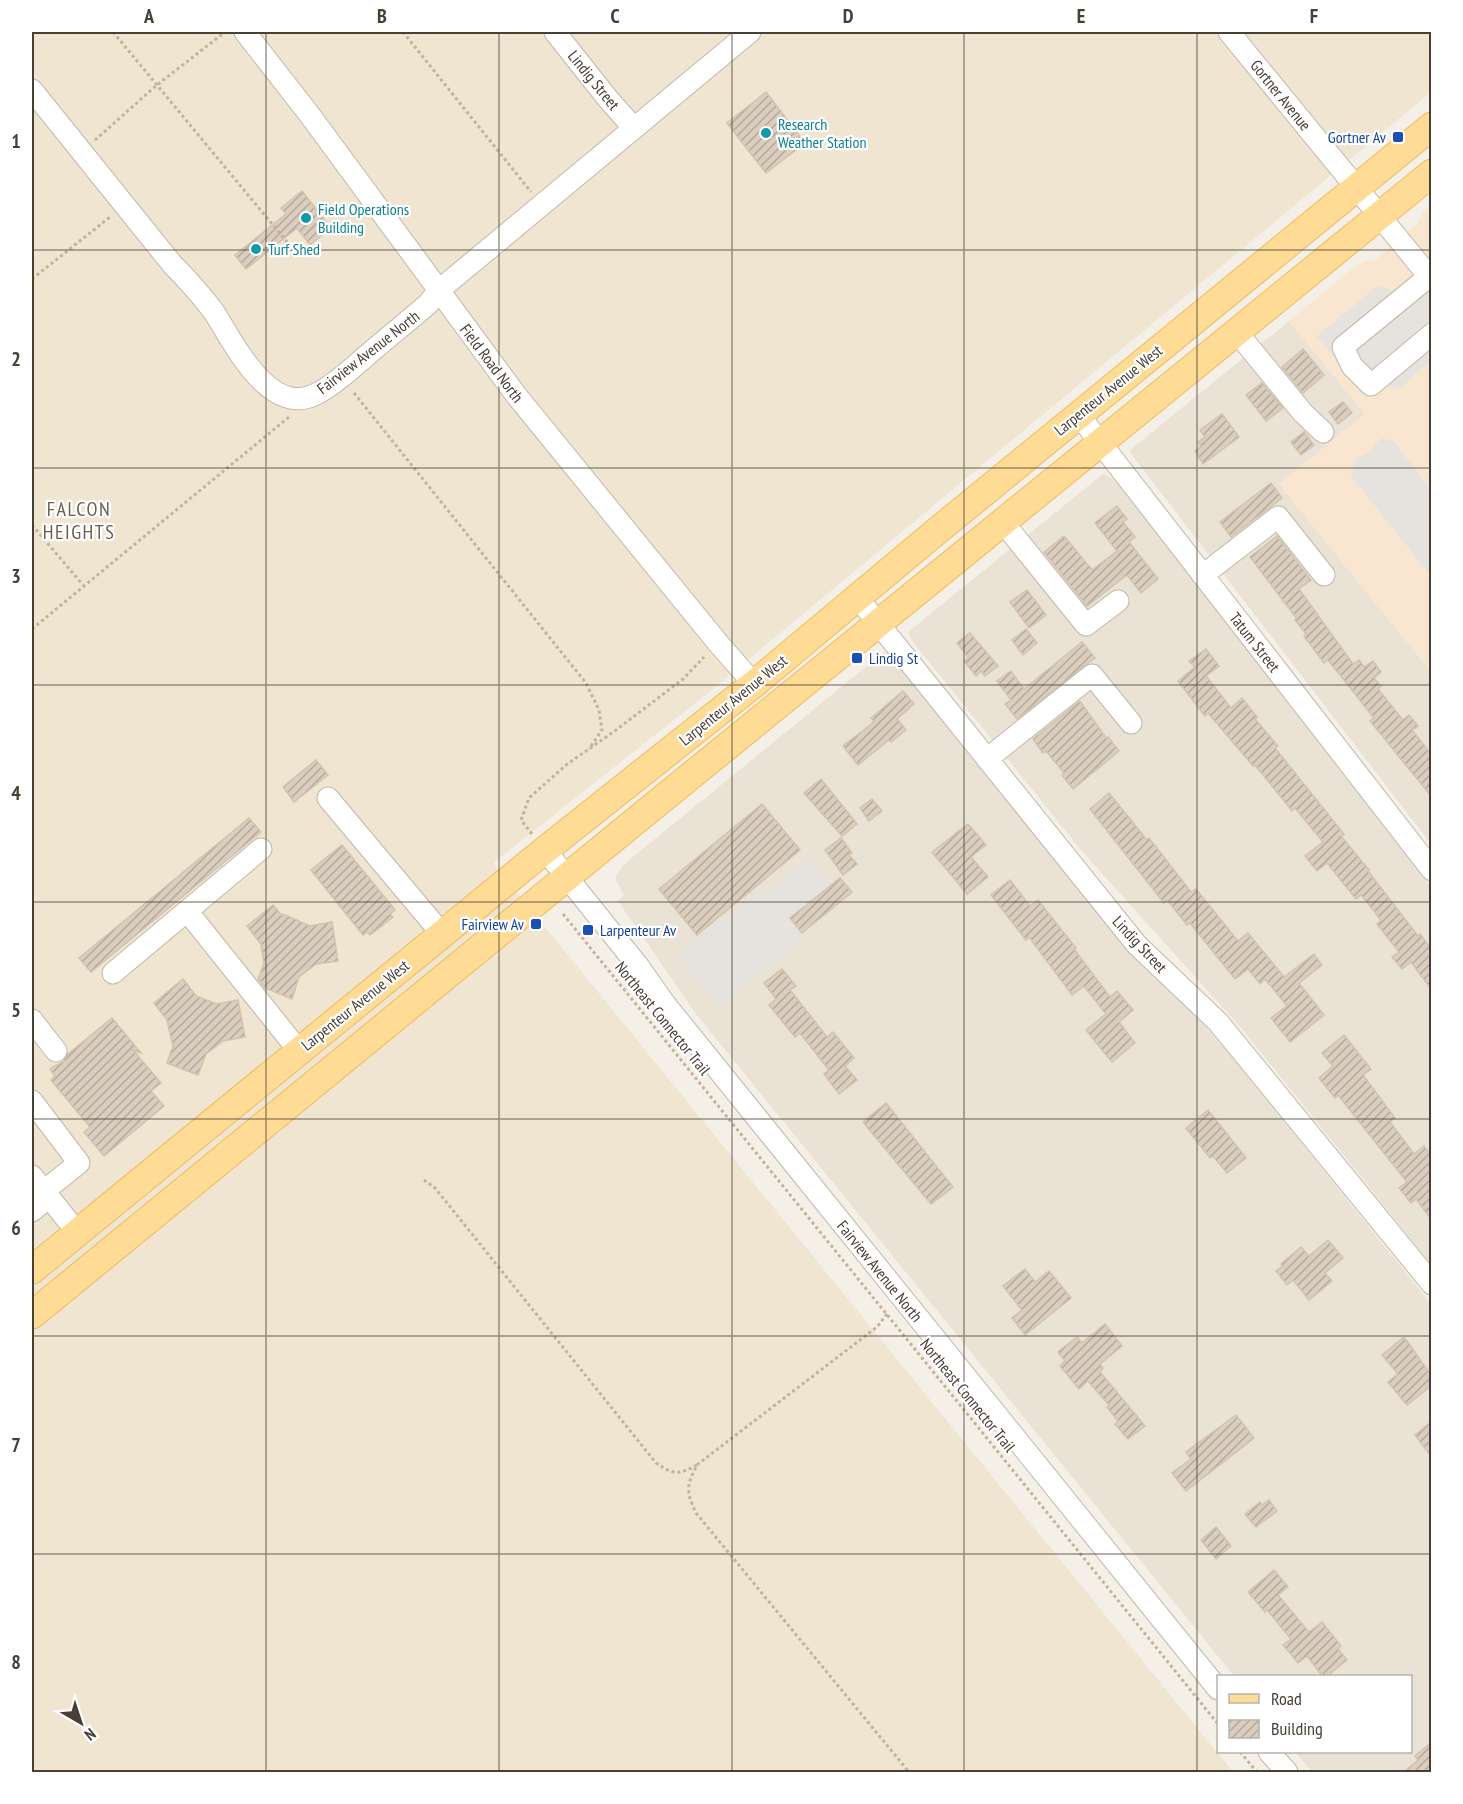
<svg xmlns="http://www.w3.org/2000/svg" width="1463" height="1804" font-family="'PT Sans Narrow',sans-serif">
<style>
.residential{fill:#e9e2d5}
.commercial{fill:#f8e6d1}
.education{fill:#efe5d0}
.parking{fill:#e6e3df}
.building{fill:url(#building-hatch);stroke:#d3c3ae;stroke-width:1.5}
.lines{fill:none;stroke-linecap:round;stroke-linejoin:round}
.minor-casing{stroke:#c1b8a9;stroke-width:23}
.major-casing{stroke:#eebb5c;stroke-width:29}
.path{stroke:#c4b399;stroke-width:3;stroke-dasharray:3 3;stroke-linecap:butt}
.minor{stroke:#fff;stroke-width:21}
.major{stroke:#ffdc96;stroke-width:27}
.grid{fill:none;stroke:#494035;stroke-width:1.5;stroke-opacity:0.55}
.culture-dot{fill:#0f9aa8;stroke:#fff;stroke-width:2}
.transit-dot{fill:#1a4fb4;stroke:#fff;stroke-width:2}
.labels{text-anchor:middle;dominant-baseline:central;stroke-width:4.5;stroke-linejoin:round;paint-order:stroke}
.street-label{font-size:16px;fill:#494035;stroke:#fff}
.culture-label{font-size:16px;fill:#0d838f;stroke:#fff;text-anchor:start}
.transit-label{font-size:16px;fill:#164399;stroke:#fff;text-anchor:end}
.quarter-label{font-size:20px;letter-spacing:1.5px;fill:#6d5e4c;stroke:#fff}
.neatline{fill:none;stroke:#494035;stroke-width:2}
.grid-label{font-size:20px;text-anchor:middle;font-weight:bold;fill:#494035}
</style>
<defs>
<pattern id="building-hatch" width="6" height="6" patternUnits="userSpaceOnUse" patternTransform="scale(1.5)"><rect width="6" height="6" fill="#dbcebf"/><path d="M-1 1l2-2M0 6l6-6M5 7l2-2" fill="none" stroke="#b4a99c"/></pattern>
</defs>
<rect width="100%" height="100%" fill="#f5f0e7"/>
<g class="residential">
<polygon points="1289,321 1365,414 1279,484 1431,672 1431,844 1132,455 1130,450"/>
<polygon points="1103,474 1117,481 1130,497 1431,886 1431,1264 1242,1029 1081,850 912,641 908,632"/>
<polygon points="884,652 895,660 1170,986 1230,1054 1431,1304 1431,1772 1312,1772 1295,1752 1410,1752 1410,1676 1234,1676 696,1014 618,901 624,895 616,881 616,875 623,865"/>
</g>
<polygon class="commercial" points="1431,205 1431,672 1279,484 1365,414 1289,321 1357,265 1365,261 1374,261 1418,223 1422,214"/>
<polygon class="education" points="32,32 1431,32 1431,92 708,693 493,863 1233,1772 32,1772"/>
<g class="parking">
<polygon points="1431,259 1431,361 1399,389 1382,384 1366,398 1317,336 1379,285 1394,292"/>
<polygon points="1382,438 1394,442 1429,487 1432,495 1431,576 1351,476 1357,458 1371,452 1376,443"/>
<polygon points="805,853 831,885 789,919 804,938 719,1006 678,955 761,888 767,893 803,864 799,858"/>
</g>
<g class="building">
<polygon points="766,92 805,143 766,173 727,123"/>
<polygon points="302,191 331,228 310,245 297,228 246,269 235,255 286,214 281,208"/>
<polygon points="1303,349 1324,375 1303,393 1282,367"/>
<polygon points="1262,383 1283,408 1266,421 1246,395"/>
<polygon points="1343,402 1352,413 1338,424 1329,412"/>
<polygon points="1222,414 1239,437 1203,464 1195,451 1201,446 1198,442 1205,437 1200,430"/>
<polygon points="1304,432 1314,445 1301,455 1291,442"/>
<polygon points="1271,483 1282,498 1231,537 1220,522"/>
<polygon points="1117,506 1127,519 1123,522 1135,537 1129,542 1158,579 1141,593 1127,575 1087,606 1044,552 1064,536 1092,570 1117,551 1095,523"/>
<polygon points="1277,536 1311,580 1299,589 1353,664 1359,660 1364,667 1373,661 1381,672 1374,678 1381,686 1378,689 1403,720 1409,715 1418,726 1412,730 1431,754 1431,796 1370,721 1374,718 1328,660 1324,663 1304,636 1306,634 1295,620 1297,619 1250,557"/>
<polygon points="1027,590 1046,615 1029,628 1010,602"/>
<polygon points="1026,629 1037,643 1023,655 1012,640"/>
<polygon points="970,633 998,666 985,676 981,671 976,676 964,661 969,658 957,643"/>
<polygon points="1082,642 1095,658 1017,719 1005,704 1011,700 997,681 1011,671 1024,689"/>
<polygon points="1206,649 1219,666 1206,676 1231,708 1242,698 1257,717 1255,719 1278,746 1275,748 1344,834 1341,836 1369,870 1368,871 1418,936 1420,934 1431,949 1431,989 1411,962 1402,969 1392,957 1399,952 1377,924 1381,920 1361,895 1356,899 1327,863 1317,871 1305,856 1323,842 1295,808 1292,811 1255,765 1253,766 1208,713 1205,716 1178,681 1195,667 1189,661"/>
<polygon points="903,691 914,704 897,719 906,730 891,742 889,740 858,765 843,746 874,722 871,718"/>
<polygon points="1080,701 1106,738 1108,737 1119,751 1073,789 1062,775 1064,773 1046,751 1043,753 1033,739"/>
<polygon points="316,760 328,775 294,802 283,787"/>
<polygon points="821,779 857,824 842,836 804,793"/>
<polygon points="1109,793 1147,840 1149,838 1191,892 1196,889 1238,941 1248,933 1284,977 1314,954 1322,965 1299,983 1324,1015 1290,1042 1271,1018 1287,1006 1265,979 1260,984 1248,969 1235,979 1190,923 1187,925 1167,900 1164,903 1090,809"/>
<polygon points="872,799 882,811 869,821 860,808"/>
<polygon points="762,804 800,850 697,935 659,889"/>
<polygon points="249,818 261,832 91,972 79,958"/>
<polygon points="968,824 986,845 971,857 988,877 967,894 932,852"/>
<polygon points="841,838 852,853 849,855 857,864 843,875 825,850"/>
<polygon points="342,845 395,910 390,914 393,917 370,935 367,932 363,935 311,870"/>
<polygon points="840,878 852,892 802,933 790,918"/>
<polygon points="1010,880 1030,906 1038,900 1076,948 1074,949 1110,997 1117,991 1133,1010 1119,1022 1135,1043 1112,1062 1086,1030 1106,1014 1084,986 1072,995 1029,937 1026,940 991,895"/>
<polygon points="273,905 282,916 283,914 310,926 332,922 338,961 316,964 299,977 292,999 265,988 258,979 264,964 261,944 247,926"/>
<polygon points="782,969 796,986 790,990 827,1037 833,1032 854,1058 845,1066 857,1080 839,1094 824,1074 829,1070 800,1033 795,1037 769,1005 776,999 764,983"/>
<polygon points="183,979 196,996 217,1004 238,1000 245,1037 223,1041 206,1054 198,1075 167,1063 173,1046 167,1020 154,1003"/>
<polygon points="112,1018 141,1053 133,1050 161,1083 151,1091 164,1106 104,1156 84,1132 90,1127 51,1080 55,1076 50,1069 64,1061 68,1054"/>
<polygon points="1344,1035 1371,1069 1363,1075 1395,1118 1390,1122 1414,1154 1424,1146 1431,1156 1431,1219 1416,1199 1411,1203 1399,1188 1407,1182 1338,1095 1335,1098 1319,1078 1333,1066 1322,1053"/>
<polygon points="886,1103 953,1187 931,1204 863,1122"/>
<polygon points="1208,1110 1246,1158 1227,1173 1213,1156 1210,1158 1186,1128"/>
<polygon points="1328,1240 1343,1258 1325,1273 1332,1281 1309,1300 1293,1280 1287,1285 1276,1271 1283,1266 1281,1264 1301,1247 1309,1256"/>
<polygon points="1025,1269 1035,1282 1049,1271 1071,1298 1025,1335 1012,1318 1022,1310 1003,1286"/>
<polygon points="1105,1324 1122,1346 1100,1364 1103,1368 1100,1372 1145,1426 1128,1439 1115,1424 1118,1421 1107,1407 1109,1405 1088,1381 1079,1389 1060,1366 1065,1361 1058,1352 1077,1337 1082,1343"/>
<polygon points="1404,1337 1431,1375 1431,1386 1407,1405 1388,1382 1398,1374 1382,1355"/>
<polygon points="1236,1415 1254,1438 1186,1491 1172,1473 1191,1459 1186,1452"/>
<polygon points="1431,1422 1431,1456 1415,1435"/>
<polygon points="1269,1500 1277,1511 1256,1527 1245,1514 1260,1502 1262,1505"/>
<polygon points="1216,1527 1231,1546 1216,1559 1201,1540"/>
<polygon points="1274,1570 1288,1587 1278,1595 1309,1632 1322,1622 1341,1646 1338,1649 1347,1660 1326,1677 1323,1677 1307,1656 1298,1663 1283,1645 1291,1639 1267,1610 1265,1612 1248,1592"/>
<polygon points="1431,1743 1431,1773 1403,1773 1418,1760 1415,1756"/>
</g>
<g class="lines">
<g class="minor-casing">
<g id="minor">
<polyline points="245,32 309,114 516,395 718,643 754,684"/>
<polyline points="555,32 608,99 633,127"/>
<polyline points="1229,32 1432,280"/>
<path d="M32,90L172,264C187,279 201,295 214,312C234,343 270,420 318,393C335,384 350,370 365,357C386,339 407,322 428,304L438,291L750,32"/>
<polyline points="1432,274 1343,347 1352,366 1371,385 1432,334"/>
<polyline points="1236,331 1303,413 1323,432"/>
<polyline points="1078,414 1432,870"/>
<polyline points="1002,521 1086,625 1118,601"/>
<polyline points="1203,575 1278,517 1324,575"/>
<polyline points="857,597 1137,945 1218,1022 1432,1284"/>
<polyline points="987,759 1092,675 1131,723"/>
<polyline points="328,798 442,934"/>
<polyline points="545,850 639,967 665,1004 1218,1689"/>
<polyline points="187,911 261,849"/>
<polyline points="113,973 187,911 299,1051"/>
<polyline points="32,1020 56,1051"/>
<polyline points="32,1101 79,1163 44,1191"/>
<polyline points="32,1176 77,1232"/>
<polyline points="32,1211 49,1197"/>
<polyline points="1269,1752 1287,1772"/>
</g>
</g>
<g class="major-casing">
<g id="major">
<polyline points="32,1270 545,850 754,684 937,531 1432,126"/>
<path d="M32,1315C498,933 963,552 1432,173"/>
</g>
</g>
<g class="path">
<polyline points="113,32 292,248"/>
<polyline points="403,32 531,192"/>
<polyline points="95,140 157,85 225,32"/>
<polyline points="32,279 110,217"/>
<polyline points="354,393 586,683 599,710 602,730 589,749"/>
<polyline points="32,525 83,585"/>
<polyline points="32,629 289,417"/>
<polyline points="532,834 521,820 529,798 566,765 616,730 683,679 704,657"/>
<polyline points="563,914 1218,1724"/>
<path d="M424,1180L435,1188L656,1463C674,1475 678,1475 697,1465"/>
<path d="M887,1314L877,1327L698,1464C686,1484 686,1492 696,1513L909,1772"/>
<polyline points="1240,1752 1257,1772"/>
</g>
<use href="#minor" class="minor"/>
<use href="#major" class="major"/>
</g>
<path class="grid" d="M266,32V1772M499,32V1772M732,32V1772M964,32V1772M1197,32V1772M32,250H1432M32,468H1432M32,685H1432M32,902H1432M32,1119H1432M32,1336H1432M32,1554H1432"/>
<g class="culture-dot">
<circle cx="766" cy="133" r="6"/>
<circle cx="306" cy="218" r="6"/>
<circle cx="256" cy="249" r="6"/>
</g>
<g class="transit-dot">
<rect x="1392" y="131" width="12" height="12" rx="3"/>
<rect x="851" y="652" width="12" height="12" rx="3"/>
<rect x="530" y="918" width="12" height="12" rx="3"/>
<rect x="582" y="924" width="12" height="12" rx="3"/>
</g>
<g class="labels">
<g class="street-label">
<text transform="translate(594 80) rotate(51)">Lindig Street</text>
<text transform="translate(1281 95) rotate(51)">Gortner Avenue</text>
<text transform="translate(368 352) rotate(-38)">Fairview Avenue North</text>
<text transform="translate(492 363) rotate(53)">Field Road North</text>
<text transform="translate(1108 390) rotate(-39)">Larpenteur Avenue West</text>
<text transform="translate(1255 642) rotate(52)">Tatum Street</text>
<text transform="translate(733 700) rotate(-39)">Larpenteur Avenue West</text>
<text transform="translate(1140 944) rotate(47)">Lindig Street</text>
<text transform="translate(355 1005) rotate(-39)">Larpenteur Avenue West</text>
<text transform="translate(663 1018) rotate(51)">Northeast Connector Trail</text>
<text transform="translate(880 1271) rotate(51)">Fairview Avenue North</text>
<text transform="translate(968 1395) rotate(51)">Northeast Connector Trail</text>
</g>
<g class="culture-label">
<text x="778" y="124">Research<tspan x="778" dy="18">Weather Station</tspan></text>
<text x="318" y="209">Field Operations<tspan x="318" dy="18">Building</tspan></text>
<text x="268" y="249">Turf Shed</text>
</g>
<g class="transit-label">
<text x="1386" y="137">Gortner Av</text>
<text x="869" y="658" text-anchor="start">Lindig St</text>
<text x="524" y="924">Fairview Av</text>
<text x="600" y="930" text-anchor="start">Larpenteur Av</text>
</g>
<g class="quarter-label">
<text x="79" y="509">FALCON<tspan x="79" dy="23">HEIGHTS</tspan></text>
</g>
</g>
<rect width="1463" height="1804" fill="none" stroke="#ffffff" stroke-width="66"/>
<rect x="1217" y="1675" width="195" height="78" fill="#ffffff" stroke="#b6b3ae" stroke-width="1.5"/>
<rect x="1229" y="1694" width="30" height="9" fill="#ffdc96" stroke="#b6b3ae" stroke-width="1.5"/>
<text x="1271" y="1705" font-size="18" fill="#494035">Road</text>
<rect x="1229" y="1720" width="30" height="18" fill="url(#building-hatch)" stroke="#b6b3ae" stroke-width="1.5"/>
<text x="1271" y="1735" font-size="18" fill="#494035">Building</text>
<g transform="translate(81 1723) rotate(141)" stroke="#ffffff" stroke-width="4.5" paint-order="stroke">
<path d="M0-4.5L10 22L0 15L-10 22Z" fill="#494035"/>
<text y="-9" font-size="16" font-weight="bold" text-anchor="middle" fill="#494035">N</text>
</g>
<rect x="33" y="33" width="1397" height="1738" class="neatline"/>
<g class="grid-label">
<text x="149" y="23">A</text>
<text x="382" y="23">B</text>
<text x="615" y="23">C</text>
<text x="848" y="23">D</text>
<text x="1081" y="23">E</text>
<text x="1314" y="23">F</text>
<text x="16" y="148">1</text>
<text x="16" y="366">2</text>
<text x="16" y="583">3</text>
<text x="16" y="800">4</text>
<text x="16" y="1017">5</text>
<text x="16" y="1235">6</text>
<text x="16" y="1452">7</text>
<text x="16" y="1669">8</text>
</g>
</svg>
